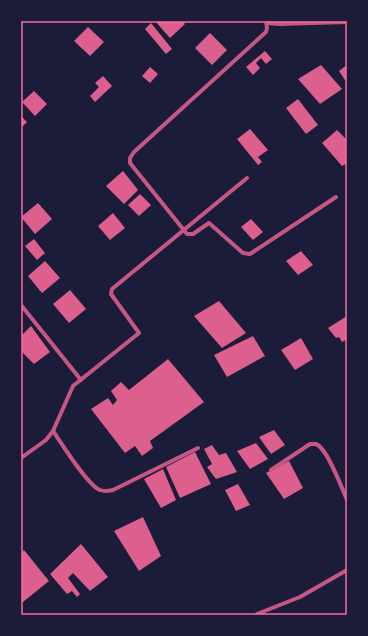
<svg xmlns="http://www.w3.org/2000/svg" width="368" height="636" font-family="'Fira Sans Condensed',sans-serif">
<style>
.building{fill:#dd5f8e}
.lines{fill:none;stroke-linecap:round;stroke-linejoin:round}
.minor{stroke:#c65784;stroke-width:4}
.neatline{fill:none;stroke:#ff6b9d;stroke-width:1.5}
</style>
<rect width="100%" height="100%" fill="#1b1b3a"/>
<g class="building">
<polygon points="155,21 182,21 185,24 170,38"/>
<polygon points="151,23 172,49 166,54 145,29"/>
<polygon points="88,27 104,42 90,56 74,41"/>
<polygon points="210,33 227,50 212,65 195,48"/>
<polygon points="265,51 272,59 266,64 261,58 256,63 260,68 253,75 246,67"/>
<polygon points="321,65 342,89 320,104 298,79"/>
<polygon points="347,65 347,83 339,71"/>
<polygon points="150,67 158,74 150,83 142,76"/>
<polygon points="103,76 112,86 95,102 90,96 99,87 95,83"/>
<polygon points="34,91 47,104 35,116 22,102"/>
<polygon points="298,99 318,125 306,134 286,108"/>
<polygon points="21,116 27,122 21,128"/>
<polygon points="250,129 268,150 258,157 262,162 258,165 237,139"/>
<polygon points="337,130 347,140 347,163 342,166 322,143"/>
<polygon points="123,171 138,190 124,204 106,186"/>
<polygon points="140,194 151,205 139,216 128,205"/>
<polygon points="38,203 52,219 35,234 21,217"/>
<polygon points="113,213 125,228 110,240 98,226"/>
<polygon points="251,219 263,232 253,240 241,227"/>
<polygon points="34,239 45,253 37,260 25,246"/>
<polygon points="301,251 313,265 298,275 286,261"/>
<polygon points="45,261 60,278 42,293 28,276"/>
<polygon points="70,290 86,309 69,323 53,304"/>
<polygon points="219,301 246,333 222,348 194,316"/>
<polygon points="347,316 347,339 342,342 339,337 336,338 328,328"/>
<polygon points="31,326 50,352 34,364 21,351 21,336"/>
<polygon points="253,336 265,356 227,377 214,355"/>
<polygon points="301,338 313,359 295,370 281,350"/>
<polygon points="168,359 204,402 150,441 153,448 142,456 135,446 125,453 91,409 108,398 113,405 117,400 111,391 121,382 129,390"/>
<polygon points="274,430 285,445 271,454 259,437"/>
<polygon points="256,443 268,459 250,469 237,451"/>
<polygon points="212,445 219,455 226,453 237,472 216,479 207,467 212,464 204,449"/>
<polygon points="195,452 211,484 180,498 166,467"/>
<polygon points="289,461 303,488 284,499 266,473"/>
<polygon points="163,469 176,500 161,508 144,479"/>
<polygon points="238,484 250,505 236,511 225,490"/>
<polygon points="143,517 161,556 139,571 114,531"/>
<polygon points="81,544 108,577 90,591 73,573 68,578 80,594 77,597 72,591 67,594 50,574"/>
<polygon points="24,550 49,581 23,602 21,600 21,553"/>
</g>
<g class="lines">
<g class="minor">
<polyline points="266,21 267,28 266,32 134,152 130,158 130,163 187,234 193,234 209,223 243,253 250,254 336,197"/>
<polyline points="267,23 280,24 347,22"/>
<polyline points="21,305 81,380"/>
<path d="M53,431C62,444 88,486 100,490C105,492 108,491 113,490L198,448"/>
<polyline points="21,458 46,440 53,431 73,386 139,333 111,294 112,289 247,178"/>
<path d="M271,470L310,444C311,444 315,444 316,444C327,448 342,488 347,500"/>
<polyline points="257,614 300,597 347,570"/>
</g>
</g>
<rect width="368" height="636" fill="none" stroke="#1b1b3a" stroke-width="44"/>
<rect x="22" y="22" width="324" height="592" class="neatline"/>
</svg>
